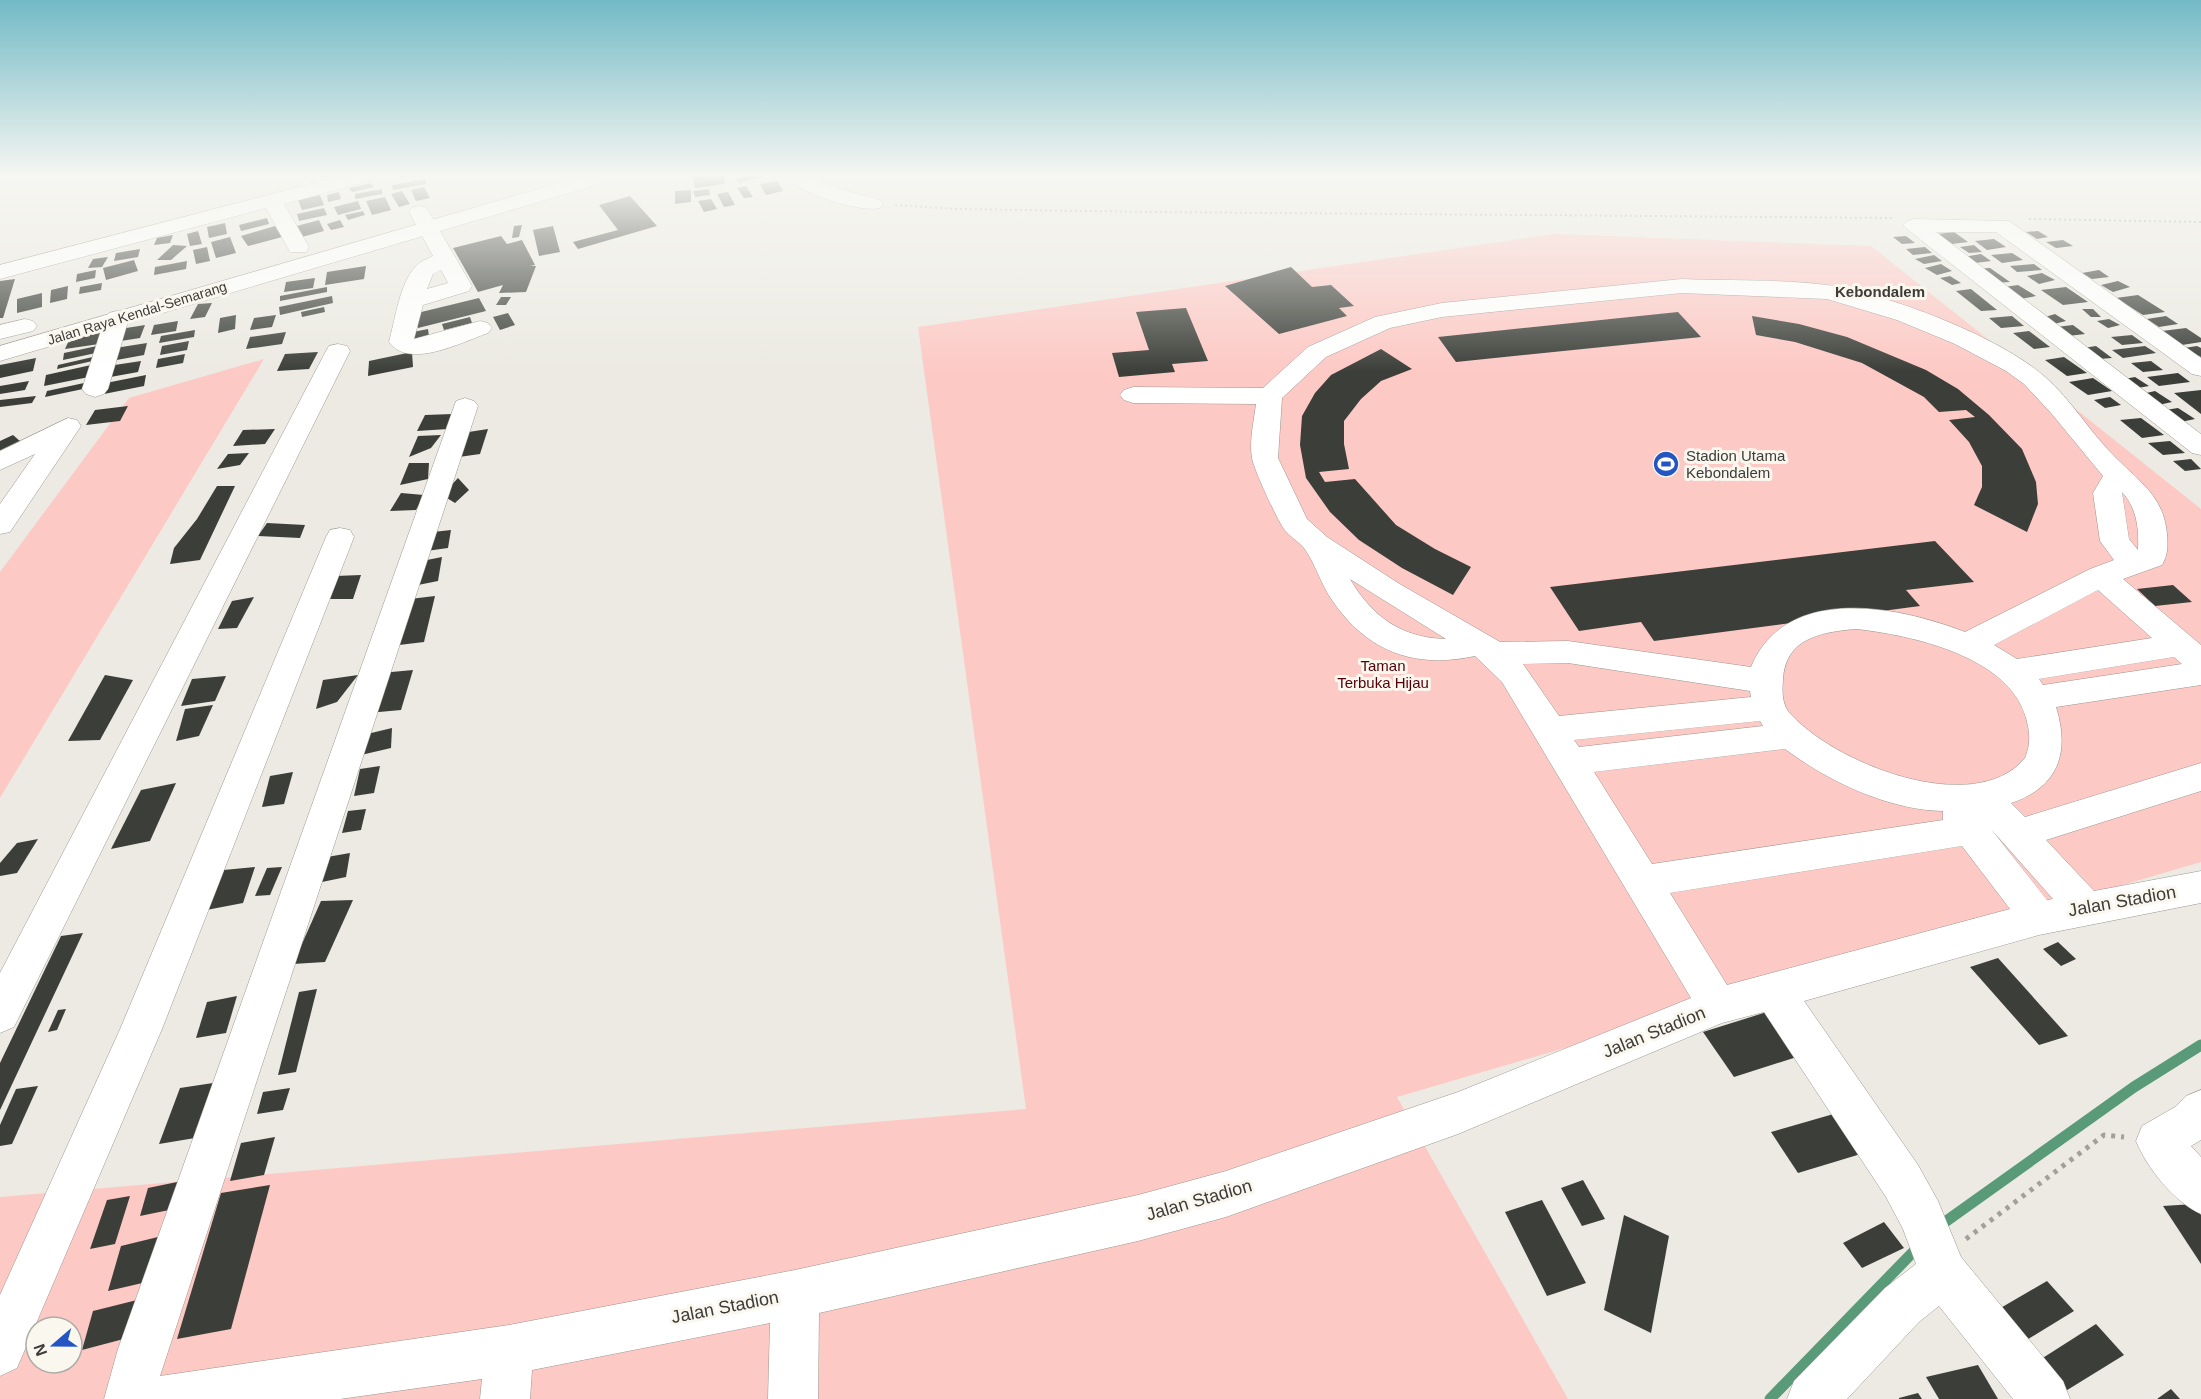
<svg xmlns="http://www.w3.org/2000/svg" width="2201" height="1399" font-family="Arial,sans-serif">
<style>
.green{fill:#fdc9c5;fill-rule:evenodd}
.lines{fill:none;stroke-linecap:round;stroke-linejoin:round}
.stream{stroke:#599a79;stroke-width:11}
.building{fill:#3c3f39}
.minor-casing{stroke:#9a9790;stroke-width:1}
.highway-casing{stroke:#9a9790;stroke-width:1}
.path-far1{stroke:#a2a09a;stroke-width:2;stroke-dasharray:2 3;stroke-linecap:butt}
.path{stroke:#a2a09a;stroke-width:5;stroke-dasharray:4 6;stroke-linecap:butt}
.minor{fill:#fff;fill-rule:evenodd}
.highway{fill:#fff;fill-rule:evenodd}
.labels{text-anchor:middle;dominant-baseline:central;stroke-width:6;stroke-linejoin:round;paint-order:stroke}
.far-street-label{font-size:14px;fill:#3d3c39;stroke:#faf7ef}
.far-quarter-label{font-size:15px;font-weight:bold;fill:#3d3c39;stroke:#faf7ef}
.poi-label{font-size:15px;fill:#3d3c39;stroke:#faf7ef;text-anchor:start}
.park-label{font-size:15px;fill:#54000a;stroke:#faf7ef}
.near-street-label{font-size:18px;fill:#3d3c39;stroke:#faf7ef}
</style>
<rect width="100%" height="100%" fill="#eceae2"/>
<g class="green">
<path d="M1554,234L1871,246L2201,509V862L1397,1097L1568,1399H0V1197L1026,1109L918,327ZM36,1327H72V1363H36Z"/>
<polygon points="264,359 0,798 0,572 129,398"/>
</g>
<g class="lines">
<g class="stream">
<polyline points="1938,1227 2134,1087 2201,1045"/>
<polyline points="1770,1399 1918,1247"/>
</g>
</g>
<g class="building">
<polygon points="724,176 725,184 695,188 693,177"/>
<polygon points="745,176 762,176 762,177 739,183 735,179"/>
<polygon points="426,179 426,184 393,190 392,185"/>
<polygon points="777,181 783,191 766,195 760,184"/>
<polygon points="371,183 374,187 352,192 349,188"/>
<polygon points="746,186 753,197 744,198 737,188"/>
<polygon points="424,187 430,198 416,201 411,190"/>
<polygon points="382,189 382,194 355,199 355,194"/>
<polygon points="709,189 710,195 695,197 693,191"/>
<polygon points="691,190 691,202 675,204 675,191"/>
<polygon points="402,191 410,204 399,207 391,194"/>
<polygon points="339,192 341,199 328,202 327,195"/>
<polygon points="728,192 735,205 724,207 717,194"/>
<polygon points="320,195 324,205 302,210 298,200"/>
<polygon points="630,196 657,226 578,249 573,242 618,230 599,205"/>
<polygon points="385,197 391,210 372,215 366,201"/>
<polygon points="711,199 717,209 704,212 698,201"/>
<polygon points="358,201 361,209 338,215 334,207"/>
<polygon points="324,208 327,215 299,221 297,214"/>
<polygon points="363,211 365,215 348,220 345,215"/>
<polygon points="267,218 269,224 241,231 239,225"/>
<polygon points="319,220 324,231 298,238 293,227"/>
<polygon points="340,220 344,227 331,230 327,224"/>
<polygon points="225,223 227,234 209,238 207,227"/>
<polygon points="522,225 519,237 512,238 514,226"/>
<polygon points="275,226 282,237 248,246 241,236"/>
<polygon points="553,226 560,252 539,256 533,230"/>
<polygon points="198,231 202,244 190,246 187,234"/>
<polygon points="2038,231 2048,237 2037,239 2026,232"/>
<polygon points="1954,232 1968,242 1952,244 1938,234"/>
<polygon points="173,235 170,243 154,245 157,238"/>
<polygon points="501,236 507,244 522,240 535,265 530,266 536,266 526,292 499,293 503,285 478,292 453,248"/>
<polygon points="1906,236 1915,243 1902,244 1893,237"/>
<polygon points="230,237 236,253 216,258 211,242"/>
<polygon points="1994,239 2006,247 1987,250 1975,241"/>
<polygon points="2063,240 2073,246 2056,248 2046,242"/>
<polygon points="173,245 187,246 171,260 157,260"/>
<polygon points="1974,245 1982,252 1969,253 1960,247"/>
<polygon points="207,247 210,261 196,264 193,250"/>
<polygon points="1925,247 1932,253 1913,255 1906,249"/>
<polygon points="140,249 138,257 114,261 116,253"/>
<polygon points="2012,253 2023,260 2002,263 1991,255"/>
<polygon points="1981,254 1991,261 1967,264 1957,258"/>
<polygon points="1934,255 1942,261 1924,264 1915,259"/>
<polygon points="108,257 102,267 88,268 93,259"/>
<polygon points="134,260 138,271 106,280 103,268"/>
<polygon points="187,261 186,269 154,275 155,267"/>
<polygon points="1941,264 1952,271 1937,275 1925,268"/>
<polygon points="2034,264 2042,270 2017,272 2010,266"/>
<polygon points="366,266 364,279 325,285 327,272"/>
<polygon points="1291,267 1312,287 1331,285 1354,306 1339,308 1347,316 1279,334 1225,286"/>
<polygon points="1990,268 2010,282 1994,283 1975,269"/>
<polygon points="96,270 95,278 76,282 77,274"/>
<polygon points="2099,270 2109,277 2092,279 2082,273"/>
<polygon points="2042,273 2055,280 2039,284 2027,276"/>
<polygon points="1950,276 1961,283 1952,285 1940,278"/>
<polygon points="315,278 313,288 284,292 286,282"/>
<polygon points="15,279 3,318 0,318 0,281"/>
<polygon points="2118,281 2130,287 2113,292 2101,285"/>
<polygon points="102,283 101,290 79,294 80,287"/>
<polygon points="2018,285 2036,296 2015,300 1997,288"/>
<polygon points="68,286 67,299 50,303 51,290"/>
<polygon points="327,287 327,292 280,301 280,296"/>
<polygon points="2066,287 2088,302 2063,305 2041,290"/>
<polygon points="1971,289 1997,310 1981,311 1956,291"/>
<polygon points="42,293 42,307 17,313 17,299"/>
<polygon points="2138,295 2165,312 2143,315 2116,298"/>
<polygon points="332,296 333,303 280,315 279,307"/>
<polygon points="501,297 511,297 506,305 496,305"/>
<polygon points="479,298 486,311 418,328 413,314"/>
<polygon points="212,303 205,317 190,319 198,304"/>
<polygon points="324,307 325,312 302,317 301,312"/>
<polygon points="1186,308 1208,361 1172,364 1175,372 1119,377 1112,353 1149,350 1136,312"/>
<polygon points="2082,309 2093,309 2101,317 2091,317"/>
<polygon points="1678,312 1701,337 1456,362 1438,337"/>
<polygon points="508,313 515,325 500,330 493,317"/>
<polygon points="2055,314 2066,321 2054,324 2042,318"/>
<polygon points="236,315 235,329 218,333 220,318"/>
<polygon points="276,315 272,327 250,330 254,318"/>
<polygon points="1752,316 1799,324 1847,337 1926,370 1958,389 1989,415 2022,449 2036,482 2038,504 2027,532 1974,505 1982,487 1982,466 1969,442 1949,420 1975,417 1966,410 1939,412 1924,397 1862,363 1795,342 1756,335"/>
<polygon points="2012,316 2024,326 2001,328 1989,318"/>
<polygon points="2166,316 2178,324 2159,327 2147,319"/>
<polygon points="470,317 472,323 444,330 442,324"/>
<polygon points="2109,319 2120,325 2108,328 2097,321"/>
<polygon points="178,321 176,331 151,335 154,325"/>
<polygon points="145,325 140,338 114,342 120,329"/>
<polygon points="2073,325 2085,334 2068,336 2056,327"/>
<polygon points="2186,328 2201,338 2201,342 2182,345 2162,331"/>
<polygon points="428,329 429,337 414,341 413,332"/>
<polygon points="195,330 194,337 159,343 161,336"/>
<polygon points="2029,331 2050,347 2034,349 2013,333"/>
<polygon points="103,332 99,344 65,349 70,338"/>
<polygon points="286,332 282,344 246,349 250,337"/>
<polygon points="2132,335 2143,343 2122,345 2111,337"/>
<polygon points="189,341 187,350 160,355 162,346"/>
<polygon points="147,343 144,355 111,361 115,348"/>
<polygon points="97,346 96,353 63,360 64,353"/>
<polygon points="2096,346 2112,358 2099,359 2083,348"/>
<polygon points="2145,346 2156,353 2123,358 2112,350"/>
<polygon points="2197,346 2201,348 2201,357 2184,348"/>
<polygon points="1381,349 1412,369 1381,381 1361,399 1344,421 1344,444 1349,469 1319,472 1325,482 1355,479 1396,525 1435,549 1471,567 1453,595 1402,568 1359,540 1330,512 1306,478 1300,445 1302,416 1315,393 1331,375"/>
<polygon points="318,352 309,369 277,371 285,354"/>
<polygon points="412,352 413,367 368,376 369,361"/>
<polygon points="185,354 183,363 156,368 158,359"/>
<polygon points="97,356 97,360 57,369 58,365"/>
<polygon points="2064,357 2087,373 2067,376 2045,360"/>
<polygon points="36,358 33,371 0,378 0,365"/>
<polygon points="141,361 138,372 105,378 108,366"/>
<polygon points="2151,361 2163,370 2143,372 2131,363"/>
<polygon points="91,365 89,377 44,386 46,375"/>
<polygon points="2178,373 2190,382 2159,386 2147,377"/>
<polygon points="146,375 144,386 104,394 106,383"/>
<polygon points="2135,377 2149,386 2132,389 2119,380"/>
<polygon points="2093,378 2112,391 2088,395 2069,382"/>
<polygon points="29,381 25,390 0,394 0,386"/>
<polygon points="84,383 83,389 45,397 47,391"/>
<polygon points="2201,390 2201,414 2174,393"/>
<polygon points="2155,391 2172,402 2154,406 2138,395"/>
<polygon points="36,396 32,403 0,407 0,400"/>
<polygon points="2110,397 2121,405 2105,408 2094,400"/>
<polygon points="128,406 120,421 86,425 95,410"/>
<polygon points="2178,408 2195,419 2176,423 2159,411"/>
<polygon points="453,414 448,429 417,431 425,415"/>
<polygon points="2141,418 2164,435 2142,438 2120,420"/>
<polygon points="275,429 265,444 233,446 243,430"/>
<polygon points="488,429 480,454 452,458 462,433"/>
<polygon points="13,435 21,442 0,451 0,441"/>
<polygon points="441,435 431,448 409,457 418,436"/>
<polygon points="2170,441 2185,453 2163,455 2148,443"/>
<polygon points="249,453 240,465 217,469 228,454"/>
<polygon points="2191,459 2201,469 2185,471 2173,461"/>
<polygon points="409,463 429,463 428,479 400,485"/>
<polygon points="458,478 469,490 455,503 442,495"/>
<polygon points="217,486 235,486 200,560 170,564 174,548 197,519"/>
<polygon points="401,493 424,495 416,510 390,511"/>
<polygon points="267,523 305,525 300,538 258,536"/>
<polygon points="451,530 448,548 419,552 424,533"/>
<polygon points="1935,541 1974,582 1906,590 1920,606 1654,641 1641,622 1579,631 1550,587"/>
<polygon points="442,557 438,581 418,585 422,561"/>
<polygon points="361,575 353,599 325,599 335,576"/>
<polygon points="2173,585 2192,602 2155,606 2137,589"/>
<polygon points="435,596 424,642 399,645 410,599"/>
<polygon points="254,597 237,628 218,629 232,601"/>
<polygon points="413,670 401,710 368,713 381,673"/>
<polygon points="105,675 133,680 100,740 68,741"/>
<polygon points="358,675 337,702 316,709 323,680"/>
<polygon points="226,676 215,701 181,706 192,679"/>
<polygon points="213,705 199,736 176,741 185,709"/>
<polygon points="392,728 391,748 361,755 363,735"/>
<polygon points="380,766 374,793 354,796 360,769"/>
<polygon points="293,772 284,804 262,807 270,776"/>
<polygon points="176,783 150,841 111,849 141,790"/>
<polygon points="366,809 361,830 342,833 348,811"/>
<polygon points="38,839 17,873 0,876 0,863 17,843"/>
<polygon points="350,853 346,877 322,882 327,857"/>
<polygon points="255,867 243,903 196,912 213,871"/>
<polygon points="282,867 270,895 255,896 267,868"/>
<polygon points="353,900 325,962 293,964 321,901"/>
<polygon points="83,933 0,1110 0,1063 61,936"/>
<polygon points="2058,942 2076,959 2061,966 2043,949"/>
<polygon points="1998,958 2068,1036 2039,1045 1970,967"/>
<polygon points="317,989 296,1072 278,1075 299,992"/>
<polygon points="237,996 226,1033 196,1038 207,1002"/>
<polygon points="66,1009 57,1030 48,1032 58,1010"/>
<polygon points="1770,1011 1803,1055 1734,1077 1703,1032"/>
<polygon points="213,1083 195,1138 159,1144 180,1088"/>
<polygon points="38,1086 12,1144 0,1146 0,1125 16,1089"/>
<polygon points="290,1088 283,1110 257,1114 263,1092"/>
<polygon points="1837,1113 1864,1153 1798,1173 1771,1132"/>
<polygon points="275,1137 264,1175 230,1181 241,1143"/>
<polygon points="1583,1180 1605,1219 1582,1226 1561,1188"/>
<polygon points="182,1181 174,1209 140,1216 148,1188"/>
<polygon points="270,1185 231,1329 177,1339 221,1193"/>
<polygon points="130,1196 115,1244 90,1249 107,1200"/>
<polygon points="1542,1200 1586,1283 1547,1296 1505,1212"/>
<polygon points="2194,1204 2201,1215 2201,1264 2163,1206"/>
<polygon points="1624,1215 1669,1236 1651,1333 1604,1310"/>
<polygon points="1884,1222 1904,1248 1862,1268 1843,1243"/>
<polygon points="162,1236 151,1281 108,1291 121,1246"/>
<polygon points="2047,1281 2074,1311 2020,1344 1992,1313"/>
<polygon points="145,1298 135,1336 82,1350 93,1311"/>
<polygon points="2096,1324 2124,1355 2064,1392 2038,1361"/>
<polygon points="1978,1365 1998,1399 1939,1399 1926,1377"/>
<polygon points="2171,1389 2180,1399 2157,1399"/>
<polygon points="1918,1393 1922,1399 1899,1399 1899,1398"/>
</g>
<g class="lines">
<g class="minor-casing">
<g id="minor">
<polygon points="341,176 375,176 372,180 284,204 309,247 306,252 290,252 266,208 0,279 0,265"/>
<path d="M785,176H809L840,189L880,200L883,204L880,208C861,213 797,193 785,176Z"/>
<path d="M419,206L426,208L429,212L472,286L469,291L423,305L414,339L480,321L488,323L492,328L488,333C462,342 409,370 389,342C395,320 400,282 416,266C420,261 428,259 433,256L409,212L412,208ZM441,270L448,283L427,289L433,274Z"/>
<polygon points="1914,219 2009,221 2201,358 2201,376 2192,374 1996,232 1936,232 2201,434 2201,455 2192,453 1907,229 1903,225 1907,221"/>
<path d="M1682,279C1728,281 1782,279 1827,285C1888,294 1998,336 2044,376C2072,400 2090,433 2116,458C2140,482 2164,497 2167,534C2168,545 2168,555 2162,565L2123,579L2201,645V685L2056,707C2070,752 2059,787 2011,803L2025,817L2201,763V791L2046,840L2094,891L2201,871V903L2039,935L1804,1001L1918,1165L1938,1201L1961,1257L2063,1381L2070,1399H2013L1939,1306L1919,1322L1847,1399H1787L1794,1381L1885,1288L1916,1264L1903,1229L1886,1197L1764,1012L1722,1023L1458,1134L1226,1217L1138,1241L819,1313L818,1399H768L770,1323L532,1370L530,1399H480L482,1379L340,1399H104L118,1349L456,401L465,398L474,401L478,406L160,1376L509,1325L795,1270L1138,1195L1226,1171L1458,1092L1691,998L1502,682L1475,656C1415,669 1367,652 1332,600C1321,585 1315,562 1304,548C1298,541 1289,536 1284,529C1277,519 1254,470 1252,458C1249,442 1254,420 1256,404L1133,403L1124,400L1120,395L1124,390L1133,387L1263,388L1308,347L1375,317L1442,303ZM1682,293L1827,299L1897,320L1955,344L2006,371L2024,384L2051,413L2103,476L2093,493L2100,541L2114,560L2090,569L1965,632C1898,606 1786,583 1751,667L1568,641L1500,642L1398,583L1327,537L1307,519L1278,458L1282,398L1326,357L1390,328L1442,317ZM2122,492C2137,508 2139,529 2138,550L2129,539ZM1350,579L1446,639C1402,638 1372,617 1350,579ZM2098,590L2152,638L2017,659L1994,645ZM1856,629C1911,635 2009,656 2026,718C2030,732 2031,744 2025,758C1974,820 1830,762 1788,711C1782,703 1782,689 1783,680C1785,638 1821,632 1856,629ZM2174,657L2182,664L2043,685L2039,679ZM1568,663L1750,691L1751,697L1559,716L1523,664ZM1760,721L1763,726L1579,747L1574,740ZM1785,749C1828,781 1888,810 1943,811V820L1652,864L1594,772ZM1991,829L2053,899L2047,900ZM1962,846L2010,909L1727,985L1670,893Z"/>
<polygon points="117,311 125,313 129,318 108,389 104,394 95,397 86,394 82,389 105,318 109,313"/>
<polygon points="25,319 33,321 37,326 33,331 0,339 0,325"/>
<polygon points="338,344 347,346 350,351 14,1027 0,1033 0,973 326,351 329,346"/>
<polygon points="68,418 77,420 81,426 10,532 0,534 0,504 35,454 0,470 0,451"/>
<polygon points="340,528 350,530 354,537 162,1029 17,1368 0,1376 0,1295 121,1027 326,537 330,530"/>
<path d="M2201,1090V1140L2191,1146L2201,1157V1214C2174,1202 2147,1168 2136,1141L2142,1126L2175,1107L2186,1096Z"/>
</g>
</g>
<g class="highway-casing">
<polygon id="highway" points="583,176 616,176 613,180 0,361 0,346"/>
</g>
<g class="path-far1">
<polyline points="895,205 957,209 1153,212 1895,218"/>
<polyline points="2029,219 2201,222"/>
</g>
<polyline class="path" points="1966,1239 2104,1135 2124,1137"/>
<use href="#minor" class="minor"/>
<use href="#highway" class="highway"/>
</g>
<linearGradient id="sky" x2="0" y2="1"><stop stop-color="#73bac6"/><stop offset="0.47" stop-color="#f6f6f2"/><stop offset="1" stop-color="#f6f6f2" stop-opacity="0"/></linearGradient>
<rect width="2201" height="372" fill="url(#sky)"/>
<defs>
<g id="stadium-disc" transform="scale(1.35)"><circle r="9.5" fill="#2456c3" stroke="#faf7ef"/><path d="M0-5a6.5 5 0 1 0 0 10a6.5 5 0 1 0 0-10ZM-3.5-1.8h7v3.6h-7Z" fill="#fff"/></g>
</defs>
<g fill-rule="evenodd">
<use href="#stadium-disc" x="1666" y="464"/>
</g>
<g class="labels">
<g class="far-street-label">
<text transform="translate(137 313) rotate(-17)">Jalan Raya Kendal-Semarang</text>
</g>
<g class="far-quarter-label">
<text x="1880" y="291">Kebondalem</text>
</g>
<g class="poi-label">
<text x="1686" y="455">Stadion Utama<tspan x="1686" dy="17">Kebondalem</tspan></text>
</g>
<g class="park-label">
<text x="1383" y="665">Taman<tspan x="1383" dy="17">Terbuka Hijau</tspan></text>
</g>
<g class="near-street-label">
<text transform="translate(2122 901) rotate(-10)">Jalan Stadion</text>
<text transform="translate(1654 1032) rotate(-22)">Jalan Stadion</text>
<text transform="translate(1199 1200) rotate(-16)">Jalan Stadion</text>
<text transform="translate(725 1307) rotate(-11)">Jalan Stadion</text>
</g>
</g>
<g transform="translate(54 1345) rotate(250)"><circle r="28" fill="#faf7ef" stroke="#aeaca6" stroke-width="1.5"/>
<path d="M0-4.5L10 22L0 15L-10 22Z" fill="#2456c3"/>
<text y="-9" font-size="16" font-weight="bold" text-anchor="middle" fill="#3d3c39">N</text>
</g>
</svg>
